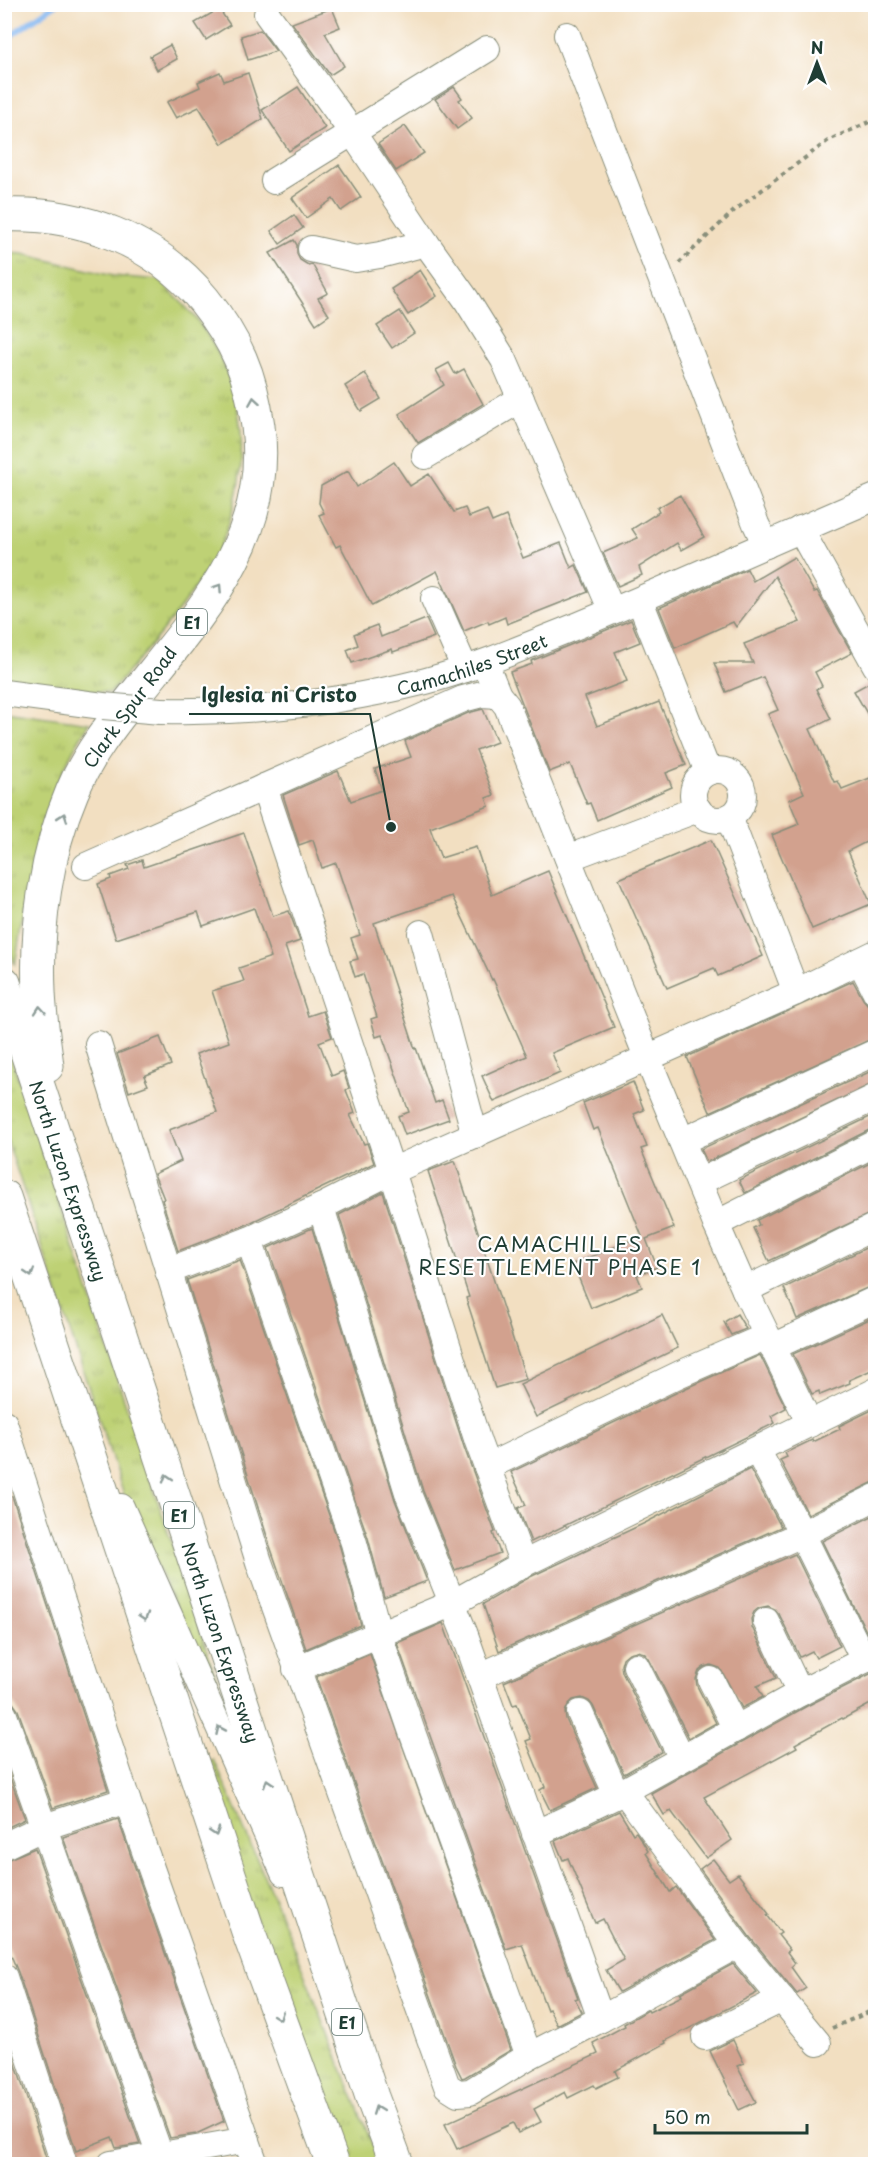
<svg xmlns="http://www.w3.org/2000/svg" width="880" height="2169" font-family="'Playpen Sans',sans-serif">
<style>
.grass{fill:url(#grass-tufts);stroke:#6e8754;stroke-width:1.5}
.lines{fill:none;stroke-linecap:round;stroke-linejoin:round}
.stream{stroke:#83b7f1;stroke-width:6}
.building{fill:#d2a18e}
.minor-casing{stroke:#888e7a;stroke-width:28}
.highway-casing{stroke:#888e7a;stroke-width:35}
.path{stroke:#888e7a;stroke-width:4;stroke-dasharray:4.5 4.5;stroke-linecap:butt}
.minor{stroke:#fff;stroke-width:26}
.highway{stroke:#fff;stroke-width:33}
.minor-bridge-casing{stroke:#888e7a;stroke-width:28;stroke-linecap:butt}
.minor-bridge{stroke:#fff;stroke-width:26}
.oneway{stroke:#8f9e9a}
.labels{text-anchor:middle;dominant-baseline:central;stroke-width:4.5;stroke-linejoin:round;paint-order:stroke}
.shield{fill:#fff;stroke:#627771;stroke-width:1.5}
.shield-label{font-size:16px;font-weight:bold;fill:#1f3d34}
.street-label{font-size:18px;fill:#1f3d34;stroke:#fff}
.neighbourhood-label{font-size:20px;letter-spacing:1.5px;fill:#1f3d34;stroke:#fff}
.leader{fill:none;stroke:#1f3d34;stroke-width:2}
.callout-dot{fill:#1f3d34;stroke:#fff;stroke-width:2}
.callout-label{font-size:20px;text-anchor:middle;font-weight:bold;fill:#1f3d34;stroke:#fff;stroke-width:4.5;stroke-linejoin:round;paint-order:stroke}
</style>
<defs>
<pattern id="grass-tufts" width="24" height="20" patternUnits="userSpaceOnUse" patternTransform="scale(1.5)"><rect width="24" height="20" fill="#bed175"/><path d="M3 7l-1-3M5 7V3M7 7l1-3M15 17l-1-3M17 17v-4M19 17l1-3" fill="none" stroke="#a3b466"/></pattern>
</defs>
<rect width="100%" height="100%" fill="#fff"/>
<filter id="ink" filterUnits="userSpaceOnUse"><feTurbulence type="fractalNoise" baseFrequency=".0167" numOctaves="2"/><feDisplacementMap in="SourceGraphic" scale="12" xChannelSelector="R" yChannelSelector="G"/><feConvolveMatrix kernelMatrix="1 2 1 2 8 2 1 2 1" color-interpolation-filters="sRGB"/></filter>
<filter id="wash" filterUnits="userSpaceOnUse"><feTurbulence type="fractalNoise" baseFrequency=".008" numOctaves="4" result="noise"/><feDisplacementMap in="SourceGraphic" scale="24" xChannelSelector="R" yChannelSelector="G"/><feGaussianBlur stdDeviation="1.35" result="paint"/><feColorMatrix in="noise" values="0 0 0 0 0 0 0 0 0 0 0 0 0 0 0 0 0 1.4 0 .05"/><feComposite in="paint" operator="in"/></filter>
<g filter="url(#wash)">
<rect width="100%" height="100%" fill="#f2dfc1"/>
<g class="grass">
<path d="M5,253L23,254L113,276L159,280C171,293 186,305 197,320C251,392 253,471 218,552C213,563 205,573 198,583C172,622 141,657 110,693L5,680Z"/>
<path d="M4,711L90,723C41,793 29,882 15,965L4,931Z"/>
<polygon points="4,1036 233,1729 125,1498 5,1134"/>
<polygon points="214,1760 275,1901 380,2164 341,2164 202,1766"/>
</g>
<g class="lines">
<polyline class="stream" points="4,40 56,4"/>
</g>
<g id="blocks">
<g class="building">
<polygon points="332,8 340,27 325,33 344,66 330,75 292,23"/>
<polygon points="219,9 230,25 206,40 195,23"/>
<polygon points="260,30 276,51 248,60 241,36"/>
<polygon points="170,45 177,59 157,70 150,56"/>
<polygon points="220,72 224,81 248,73 263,119 222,144 199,107 176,118 167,102 200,87 198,82"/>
<polygon points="298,87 325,128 289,151 262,110"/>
<polygon points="454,87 462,98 459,100 472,118 457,129 435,99"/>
<polygon points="405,126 424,153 396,171 378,144"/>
<polygon points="339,165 361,197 341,211 333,199 306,218 292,198"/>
<polygon points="294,215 303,228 280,244 271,231"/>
<polygon points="294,240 297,245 297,254 300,260 308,265 312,264 328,293 318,298 329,315 316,324 270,253"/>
<polygon points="420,270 437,296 408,315 391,289"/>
<polygon points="400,311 414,333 392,348 377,326"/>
<polygon points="449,363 455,374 464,369 483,404 418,443 399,414 444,385 436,370"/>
<polygon points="365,373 381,399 361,411 345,386"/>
<polygon points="394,462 410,486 429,474 454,512 465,508 469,517 487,510 492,522 506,516 523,558 561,543 571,568 576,565 588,592 507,624 505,617 489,624 488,621 464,631 437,571 372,606 340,545 336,547 319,515 324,513 319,503 321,486 348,471 357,487"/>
<polygon points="680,495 704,537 681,550 677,543 639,567 642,575 618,586 603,553 638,538 632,529 659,512 657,508"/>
<polygon points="794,557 814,592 817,591 852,653 815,672 822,686 816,689 831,719 810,729 834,782 838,781 842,789 870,778 871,781 876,779 876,837 848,851 871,904 812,929 772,835 799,824 789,800 804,793 768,714 778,710 763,677 726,692 714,663 753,663 744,644 800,622 775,576 736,627 733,622 675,648 659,608 747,569 753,581"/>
<polygon points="426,619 434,637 393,652 392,649 352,663 347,650 358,645 354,634 377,625 381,637"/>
<polygon points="631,620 640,642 615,652 627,681 585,697 597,726 659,702 686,765 666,773 672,787 597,820 590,803 587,804 570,764 549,772 510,672 532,664 531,661"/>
<polygon points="874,680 876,681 876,729 854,691"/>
<polygon points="483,709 497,742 476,750 494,795 486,798 489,806 430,828 441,858 476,847 492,895 548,871 614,1027 552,1053 560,1073 494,1102 482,1076 527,1056 493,979 492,980 452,896 374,923 415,1049 416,1048 435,1103 442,1100 449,1119 405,1135 398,1116 409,1112 382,1035 376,1037 371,1019 377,1017 363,974 355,977 350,961 358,959 351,938 360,935 336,863 322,868 313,840 299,845 283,795 338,771 351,801 382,790 375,769 411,757 405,741 468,713"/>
<polygon points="244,833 273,916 289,911 300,941 285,946 308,1016 323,1011 332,1037 319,1042 332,1076 343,1071 349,1088 346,1090 355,1113 350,1115 364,1144 367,1143 374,1163 243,1226 178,1251 162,1200 164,1199 154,1174 181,1161 169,1130 217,1112 196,1054 229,1042 212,991 244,981 239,968 271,957 254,908 203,926 198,912 116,939 98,884 111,879 110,876 129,869 127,865 142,860 144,867"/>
<polygon points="711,840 763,956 718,976 714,968 667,988 619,879"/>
<polygon points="853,981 863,999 868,1005 876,1007 876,1037 710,1112 687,1057"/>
<polygon points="160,1037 171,1065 144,1076 148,1085 129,1092 117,1054"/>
<polygon points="876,1069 876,1082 707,1162 701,1149"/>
<polygon points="633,1082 644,1110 634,1114 647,1147 641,1149 674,1228 646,1239 657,1267 637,1275 642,1287 591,1308 573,1264 642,1236 598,1128 593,1130 583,1103"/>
<polygon points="876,1114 876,1128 869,1130 745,1193 739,1180"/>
<polygon points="876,1160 876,1211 769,1261 753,1228 759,1225 757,1220"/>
<polygon points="455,1161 526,1379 495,1388 466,1298 469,1297 428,1171"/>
<polygon points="383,1192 464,1447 495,1532 493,1533 500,1553 455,1570 423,1491 339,1215"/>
<polygon points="312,1228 395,1500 427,1581 384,1597 368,1538 268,1248"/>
<polygon points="876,1243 876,1260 869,1263 876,1275 876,1284 797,1319 784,1288"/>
<polygon points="240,1260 340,1547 361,1625 306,1649 270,1546 187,1280"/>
<polygon points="737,1314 746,1329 731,1335 724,1322"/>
<polygon points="662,1315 678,1348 536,1417 520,1384"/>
<polygon points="876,1316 876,1368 849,1380 850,1383 820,1395 819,1391 812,1394 793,1354"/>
<polygon points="760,1355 786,1408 771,1416 775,1423 531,1542 518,1508 526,1505 511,1472 686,1388"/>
<polygon points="876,1408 876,1481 808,1514 780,1460 787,1457 785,1453 812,1440 813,1442 840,1429 839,1426"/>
<polygon points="750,1469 781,1527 499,1651 483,1604 530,1577 645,1523"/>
<polygon points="12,1496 108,1790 53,1808 18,1710 13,1703 4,1700 4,1499"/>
<polygon points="874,1515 876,1629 867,1633 822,1541"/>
<polygon points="795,1554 840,1646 816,1658 812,1651 800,1657 779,1614 775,1609 768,1606 759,1608 754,1612 751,1619 752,1627 776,1678 757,1686 763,1697 742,1708 720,1668 711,1665 704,1667 699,1671 696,1679 697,1686 716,1723 689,1738 649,1659 644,1653 637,1651 629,1653 623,1658 621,1665 622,1672 662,1752 624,1774 593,1706 589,1701 582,1698 573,1700 568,1705 565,1712 566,1719 597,1788 550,1810 540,1790 545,1787 526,1741 531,1739 517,1704 513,1705 504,1682"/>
<polygon points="443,1623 578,1998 575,1999 582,2012 557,2025 549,2009 547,2010 522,1944 506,1949 397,1643"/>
<polygon points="370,1654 511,2050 465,2077 462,2078 456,2066 316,1677"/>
<polygon points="876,1671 876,1701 843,1719 842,1718 795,1744 797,1747 704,1797 732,1840 706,1858 671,1811 664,1815 651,1793 807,1706"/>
<polygon points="4,1761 25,1819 4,1829"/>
<polygon points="619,1811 633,1834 636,1832 642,1841 648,1851 646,1853 670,1892 676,1887 715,1940 619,1992 606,1970 624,1960 603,1919 595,1923 568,1858 563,1860 555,1841"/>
<polygon points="118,1819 224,2121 196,2134 170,2138 63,1837"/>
<polygon points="35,1848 140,2144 116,2148 112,2137 76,2151 18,1972 4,1939 4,1861"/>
<polygon points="713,1859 729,1880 738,1874 769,1914 767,1915 781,1933 778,1935 790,1950 787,1952 795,1963 791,1967 806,1988 797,1994 749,1936 700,1869"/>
<polygon points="733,1964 757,1993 665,2041 666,2043 615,2071 618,2077 596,2088 594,2085 568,2098 565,2092 534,2109 541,2122 518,2133 513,2123 457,2149 445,2124 598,2054 593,2043 625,2026 624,2024 648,2010 649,2012 682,1996 680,1993"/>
<polygon points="4,2028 47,2161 23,2164 4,2164"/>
<polygon points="733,2040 744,2063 737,2066 756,2102 739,2110 710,2051"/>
</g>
</g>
</g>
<g filter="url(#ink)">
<use href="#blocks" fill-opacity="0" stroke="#888e7a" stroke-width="1.5"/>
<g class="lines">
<g class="minor-casing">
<g id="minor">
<polyline points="267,14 352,132 426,243 466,299 504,360 612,611"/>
<polyline points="567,35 756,524 766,545"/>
<polyline points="274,181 487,49"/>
<polyline points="311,249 356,259 380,255 426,243"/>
<polyline points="425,456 521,399"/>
<polyline points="800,529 876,666"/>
<polyline points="434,599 465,669"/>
<polyline points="640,601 708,772"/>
<polyline points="485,663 498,695 507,706 647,1057 716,1224 745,1290 810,1424"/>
<polyline points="4,693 103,706"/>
<path id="s1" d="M161,711C250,713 339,703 426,681C479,667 529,645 579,625C679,584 777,539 876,497"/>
<circle cx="718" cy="795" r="25"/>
<polyline points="264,787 392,1171 478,1442 523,1564"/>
<polyline points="729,817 796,992"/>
<polyline points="568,858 698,809"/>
<polyline points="86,866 463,699 482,694 498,695"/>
<polyline points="421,933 475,1135"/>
<polyline points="860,961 876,992"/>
<polyline points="98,1044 259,1562 447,2086 458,2093 470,2092 529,2056 601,2019 737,1945"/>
<polyline points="682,1141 876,1052"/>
<polyline points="699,1182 876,1097"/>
<polyline points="321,1207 409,1496 464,1632 601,2019"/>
<polyline points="716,1224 876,1143"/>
<polyline points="249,1240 354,1543 379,1635 411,1729 529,2056"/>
<polyline points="168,1271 249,1240 321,1207 392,1171 796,992 876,953"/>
<polyline points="745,1290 876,1226"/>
<polyline points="773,1347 876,1299"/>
<polyline points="4,1423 127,1800 255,2164"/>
<polyline points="757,1450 802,1534 864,1660"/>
<polyline points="487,1467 680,1374 767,1336"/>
<polyline points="121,1507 284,1873"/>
<polyline points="766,1621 800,1693"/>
<polyline points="636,1666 682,1758"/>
<polyline points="296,1669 453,1603 523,1564 876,1391"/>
<polyline points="480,1676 802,1534 876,1497"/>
<polyline points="711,1680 736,1729"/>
<polyline points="580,1713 617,1795"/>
<polyline points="4,1715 160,2155"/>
<polyline points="624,1791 737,1945 818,2043"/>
<polyline points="535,1834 617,1795 800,1693 876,1654"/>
<polyline points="4,1846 44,1827 127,1800"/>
<polyline points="4,1977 64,2164"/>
<polyline points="705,2037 782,1999"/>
<polyline points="111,2164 247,2140"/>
</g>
</g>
<g class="highway-casing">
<g id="highway">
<path d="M4,215C80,212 155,240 204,300C236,340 251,375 258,426C272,537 200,614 136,694C111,725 87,756 72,792C46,853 36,926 39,992C40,1017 44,1041 47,1066"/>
<path id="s2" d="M4,983L372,2097L397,2164"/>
<polyline points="4,1197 249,1934 333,2164"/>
</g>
</g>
<g class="path">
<polyline points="679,263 735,210 829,140 876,119"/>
<polyline points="832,2028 876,2009"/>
</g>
<use href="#minor" class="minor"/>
<use href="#highway" class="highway"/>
<g class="minor-bridge-casing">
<polyline id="minor-bridge" points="103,706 161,711"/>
</g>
<use href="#minor-bridge" class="minor-bridge"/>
</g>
<defs><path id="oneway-chevron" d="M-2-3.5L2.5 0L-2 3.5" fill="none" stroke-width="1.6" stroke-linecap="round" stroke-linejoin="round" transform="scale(1.5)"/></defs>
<g class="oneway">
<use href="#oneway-chevron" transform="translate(254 401) rotate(-99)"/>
<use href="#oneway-chevron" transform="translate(218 588) rotate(-57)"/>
<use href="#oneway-chevron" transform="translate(63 817) rotate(-71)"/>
<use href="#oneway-chevron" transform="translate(40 1010) rotate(-95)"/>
<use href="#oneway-chevron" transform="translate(30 1273) rotate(72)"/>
<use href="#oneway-chevron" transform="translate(167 1478) rotate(-108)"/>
<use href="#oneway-chevron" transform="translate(144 1617) rotate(72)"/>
<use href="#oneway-chevron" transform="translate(220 1730) rotate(-114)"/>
<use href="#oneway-chevron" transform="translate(268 1783) rotate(-108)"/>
<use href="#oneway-chevron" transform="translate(215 1832) rotate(72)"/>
<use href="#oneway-chevron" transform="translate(279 2016) rotate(70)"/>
<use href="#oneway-chevron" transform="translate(377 2110) rotate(-110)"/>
</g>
</g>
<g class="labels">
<g class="shield">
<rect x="177" y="609" width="30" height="26" rx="4.5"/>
<rect x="164" y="1502" width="30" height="26" rx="4.5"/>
<rect x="332" y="2009" width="30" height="26" rx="4.5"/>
</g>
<g class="shield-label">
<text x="192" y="622">E1</text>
<text x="179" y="1515">E1</text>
<text x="347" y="2022">E1</text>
</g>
<g class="street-label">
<text stroke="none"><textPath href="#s1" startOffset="316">Camachiles Street</textPath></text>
<text transform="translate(129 707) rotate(-54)">Clark Spur Road</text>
<text stroke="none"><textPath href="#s2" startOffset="208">North Luzon Expressway</textPath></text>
<text stroke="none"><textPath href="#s2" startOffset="694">North Luzon Expressway</textPath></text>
</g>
<g class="neighbourhood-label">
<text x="560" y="1244">CAMACHILLES<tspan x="560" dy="23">RESETTLEMENT PHASE 1</tspan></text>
</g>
</g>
<path class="leader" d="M391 827L370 714H189"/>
<circle class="callout-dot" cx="391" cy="827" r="6"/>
<g class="callout-label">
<text x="279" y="702">Iglesia ni Cristo</text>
</g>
<rect width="880" height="2169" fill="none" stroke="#fff" stroke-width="24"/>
<g transform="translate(817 63)" stroke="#ffffff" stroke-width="4.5" paint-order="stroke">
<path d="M0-4.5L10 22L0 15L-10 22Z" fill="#1f3d34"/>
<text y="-9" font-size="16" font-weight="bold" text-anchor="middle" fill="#1f3d34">N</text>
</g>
<path d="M655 2124v9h152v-9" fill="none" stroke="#1f3d34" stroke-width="3"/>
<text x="664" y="2124" font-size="18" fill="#1f3d34" stroke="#ffffff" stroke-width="4.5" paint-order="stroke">50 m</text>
</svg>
